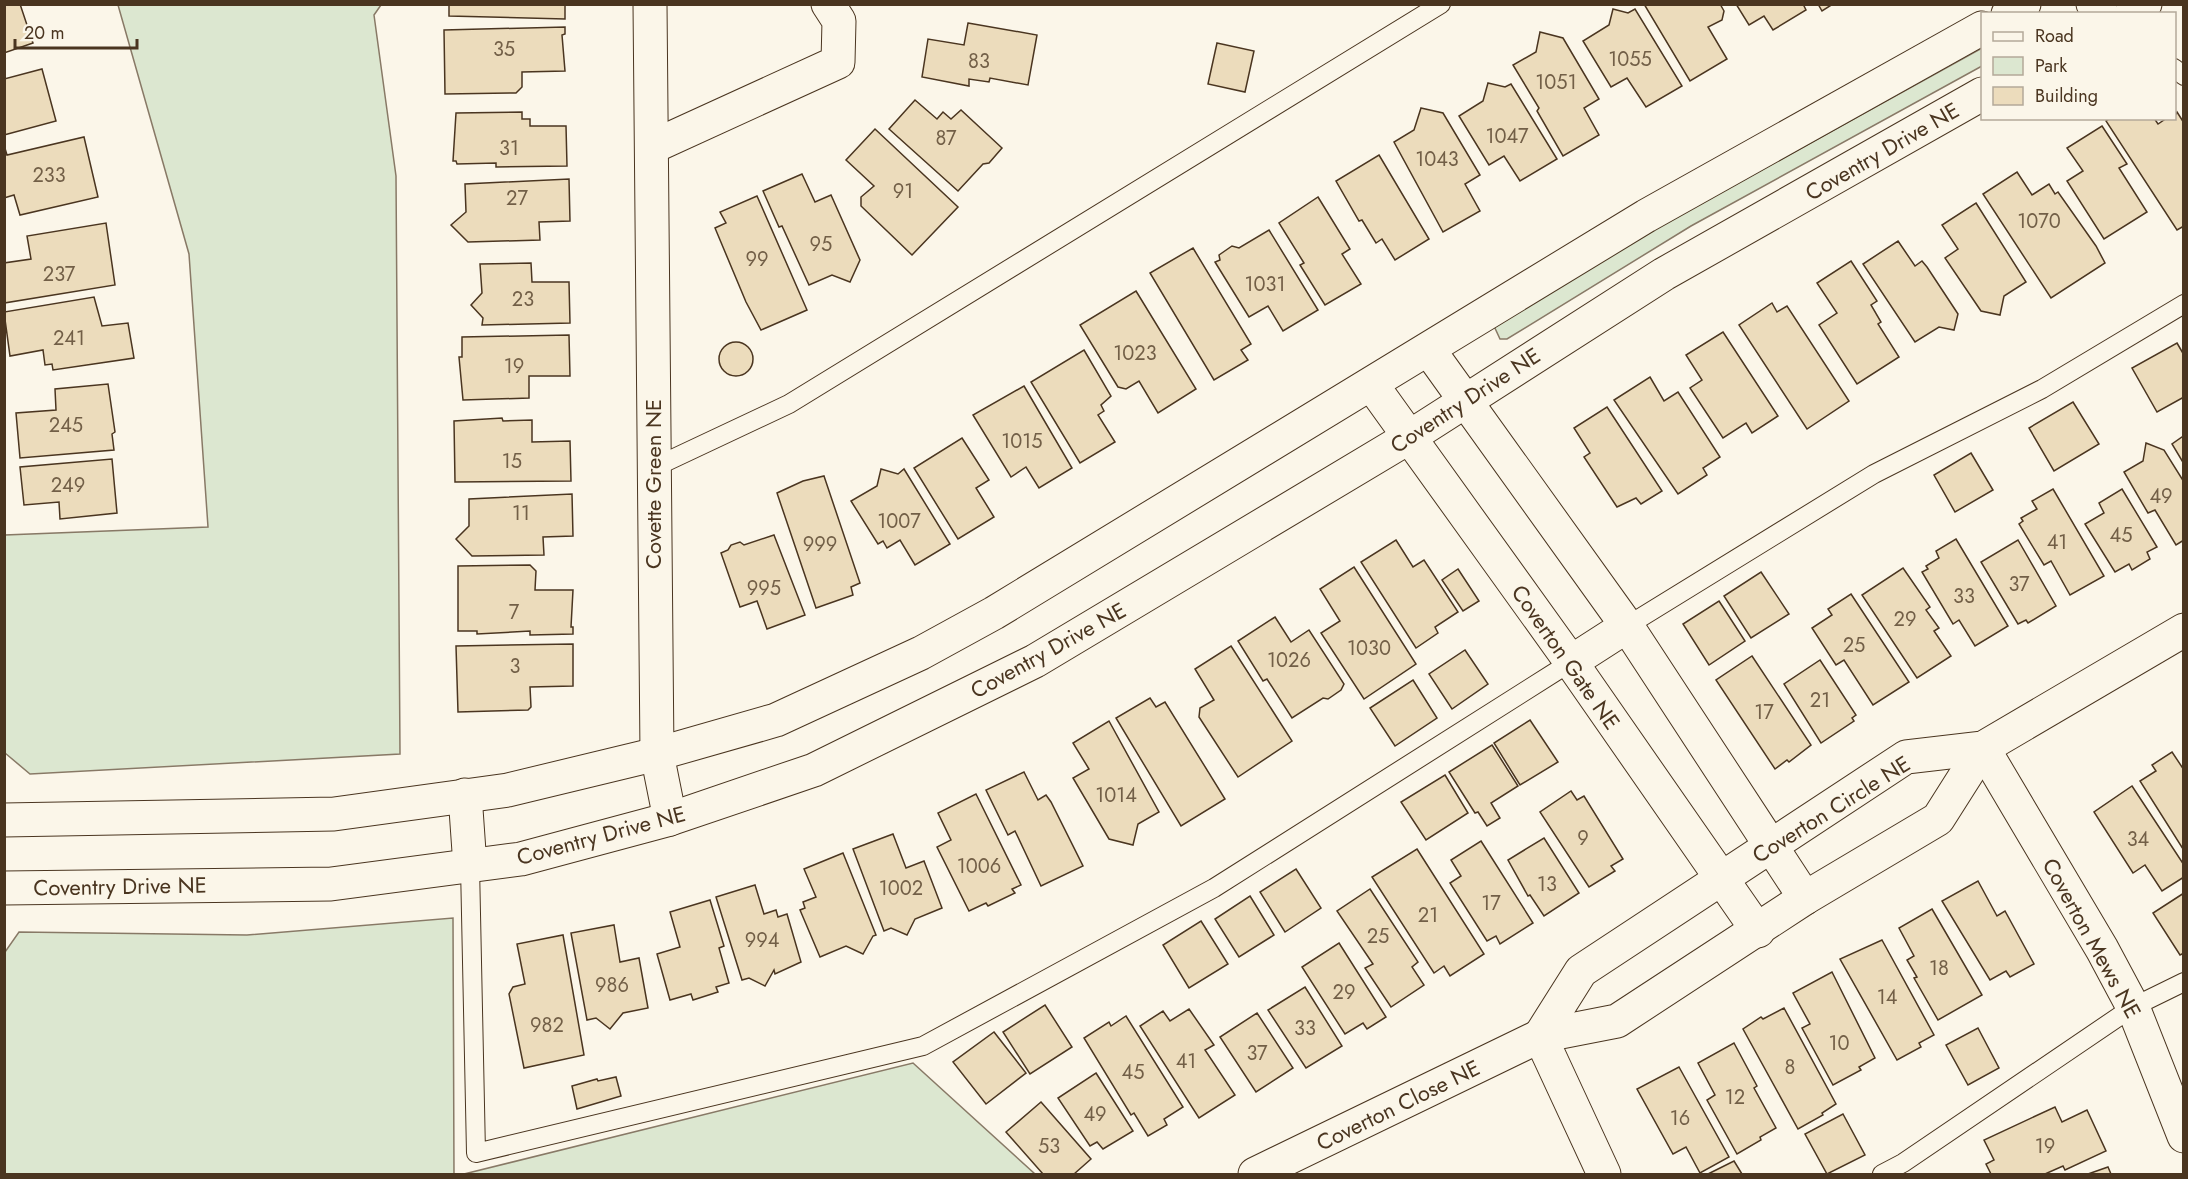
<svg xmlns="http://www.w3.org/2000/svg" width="2188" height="1179" font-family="Jost,sans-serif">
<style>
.green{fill:#dce7d0;stroke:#887966;stroke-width:1.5}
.building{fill:#ecdcbc;stroke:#4a3520;stroke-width:1.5}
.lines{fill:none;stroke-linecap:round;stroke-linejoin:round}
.lane-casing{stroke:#4a3520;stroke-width:20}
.street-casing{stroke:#4a3520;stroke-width:35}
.secondary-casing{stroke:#4a3520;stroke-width:35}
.lane{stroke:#fbf6e9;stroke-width:18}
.street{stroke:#fbf6e9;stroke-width:33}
.secondary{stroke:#fbf6e9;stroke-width:33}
.labels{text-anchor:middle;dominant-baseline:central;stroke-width:4.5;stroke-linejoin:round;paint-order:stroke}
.number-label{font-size:20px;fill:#725f47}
.street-label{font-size:22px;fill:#4a3520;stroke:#fbf6e9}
</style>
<rect width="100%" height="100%" fill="#fbf6e9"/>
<g class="green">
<polygon points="118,5 381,5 374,15 396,176 400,754 30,774 5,753 5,535 208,527 189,254"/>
<polygon points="1982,48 1982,66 1691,226 1507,339 1500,339 1494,326 1660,226"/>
<polygon points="453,918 454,1174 5,1174 5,952 19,932 247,935"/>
<polygon points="913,1063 1035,1174 464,1174"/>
</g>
<g class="building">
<polygon points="4,4 20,4 33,43 4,53"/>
<polygon points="449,4 565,4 565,19 449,16"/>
<polygon points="1644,4 1720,4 1724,11 1722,20 1708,27 1727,59 1690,81"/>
<polygon points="1736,4 1803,4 1806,10 1773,30 1764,16 1749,25"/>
<polygon points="1818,4 1833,4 1822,11"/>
<polygon points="1613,9 1628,13 1635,9 1682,86 1646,107 1627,78 1611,87 1583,41 1609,25"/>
<polygon points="968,23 1037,35 1028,85 990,78 989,82 969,79 969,86 922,77 928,39 964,45"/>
<polygon points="565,27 565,34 562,35 565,71 522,72 522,87 516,93 445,94 444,30"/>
<polygon points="1540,32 1563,38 1599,99 1584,108 1599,135 1563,156 1537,111 1539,108 1513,65 1536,52"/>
<polygon points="1217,43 1254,51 1245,92 1208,84"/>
<polygon points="42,69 56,121 4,135 4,79"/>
<polygon points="1488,83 1505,87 1511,84 1557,159 1520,181 1504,156 1489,165 1459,116 1483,101"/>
<polygon points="915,100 937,119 943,112 951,119 961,110 1002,148 989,163 983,164 958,191 889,129"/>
<polygon points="1421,108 1443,113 1480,175 1465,184 1480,211 1443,232 1394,142 1414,130"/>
<polygon points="522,112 522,119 530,119 530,126 566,126 567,166 496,167 496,163 457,164 456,161 453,161 456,113"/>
<polygon points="2177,112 2184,123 2184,226 2177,230 2106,121 2110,118 2154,118 2158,124 2167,118 2174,118"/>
<polygon points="2102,126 2127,164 2119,168 2147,212 2104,239 2067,181 2083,171 2067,148"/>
<polygon points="875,129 958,207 912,255 861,206 861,197 874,186 846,160"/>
<polygon points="84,137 98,197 20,215 14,195 4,198 4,145 7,155"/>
<polygon points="1379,155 1429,239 1395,260 1382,239 1376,243 1362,220 1359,221 1336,181"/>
<polygon points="2017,172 2032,195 2049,184 2055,194 2058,192 2096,246 2105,263 2051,298 1983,194"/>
<polygon points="802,174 815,202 831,195 860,260 850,282 832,275 809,285 782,226 779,227 763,191"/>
<polygon points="569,179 570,221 539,222 540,240 468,242 451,225 466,212 465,184"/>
<polygon points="757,196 807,310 761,330 746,302 715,228 726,223 720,212"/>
<polygon points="1318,197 1350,249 1342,254 1361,284 1325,305 1300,265 1304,263 1279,223"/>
<polygon points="1976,203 2026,282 2004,296 2000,315 1981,311 1945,258 1958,249 1942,225"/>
<polygon points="106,223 115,285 4,303 4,263 31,259 27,236"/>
<polygon points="1269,230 1318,310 1283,331 1268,306 1249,317 1215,262 1220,260 1219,255 1232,246 1239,248"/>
<polygon points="1898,241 1915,266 1922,261 1927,267 1958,314 1954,330 1939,327 1915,342 1863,264"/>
<polygon points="1193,248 1251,344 1241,350 1248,360 1214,380 1150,273"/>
<polygon points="1851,261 1877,301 1871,305 1881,322 1878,324 1899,357 1857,384 1819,325 1837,313 1817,283"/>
<polygon points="531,263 532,282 569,282 570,323 482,325 483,318 471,305 482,293 480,264"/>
<polygon points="1136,291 1196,389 1158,413 1139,381 1126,389 1118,387 1080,325"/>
<polygon points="94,297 102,326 128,323 134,358 53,370 52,364 45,365 43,350 10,356 4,312"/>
<polygon points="1772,303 1777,312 1787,306 1849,401 1807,429 1739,325"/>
<polygon points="1723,332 1778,416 1752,433 1746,423 1723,438 1690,388 1702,380 1686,355"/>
<polygon points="569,335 570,376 529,376 529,398 463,400 459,357 462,357 462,337"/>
<circle cx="736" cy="359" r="17"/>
<polygon points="2177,343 2184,355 2184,397 2157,412 2132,368"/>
<polygon points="1084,350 1111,396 1101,405 1104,411 1098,415 1115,442 1080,463 1031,382"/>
<polygon points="1650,377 1664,401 1678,392 1720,457 1703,468 1707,475 1678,494 1614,400"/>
<polygon points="108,384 115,432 112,434 114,450 20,458 16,413 56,410 55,389"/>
<polygon points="1024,386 1072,468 1039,488 1026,467 1011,477 973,415"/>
<polygon points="2073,402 2099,444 2054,471 2029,428"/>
<polygon points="1607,407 1662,491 1641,504 1636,498 1617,507 1584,457 1590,453 1574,428"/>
<polygon points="502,418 503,421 532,420 532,442 570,441 571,481 455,482 454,421"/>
<polygon points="2182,437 2184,437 2184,464 2172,444"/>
<polygon points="962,438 989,480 976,488 994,517 958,539 914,468"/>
<polygon points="2146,443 2164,450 2184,482 2184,540 2176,545 2155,510 2148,513 2124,472 2143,461"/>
<polygon points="1971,453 1993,490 1955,512 1934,475"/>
<polygon points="112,459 117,513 60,519 59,502 24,505 20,467"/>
<polygon points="881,469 898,474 904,469 950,544 915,565 900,540 887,548 883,541 878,544 851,501 877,486"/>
<polygon points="824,476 860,583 851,587 853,595 816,608 777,493 803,481"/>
<polygon points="2053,489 2104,576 2070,595 2051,561 2044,565 2019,524 2023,521 2021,518 2037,509 2032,501"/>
<polygon points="2122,489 2157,547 2147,552 2150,559 2132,570 2129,564 2115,572 2085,524 2104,513 2099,503"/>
<polygon points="572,494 573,536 543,537 544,555 472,556 456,539 469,526 469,499"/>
<polygon points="774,535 805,615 767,629 757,601 740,607 721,553 728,550 731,545 740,542 744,545"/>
<polygon points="1956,539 2008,626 1975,646 1959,620 1953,624 1922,572 1928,569 1926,566 1939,558 1936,551"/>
<polygon points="1396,540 1413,567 1424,560 1458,612 1435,627 1438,633 1416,648 1361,562"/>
<polygon points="2018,540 2056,606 2028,623 2026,620 2018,624 1981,562"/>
<polygon points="530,565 536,571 535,590 573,590 571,627 573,627 573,634 530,635 530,631 477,634 477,631 458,631 458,566"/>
<polygon points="1354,567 1416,664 1364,699 1321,633 1340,621 1320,589"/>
<polygon points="1903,568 1930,607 1926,610 1939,628 1934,631 1951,656 1917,678 1862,595"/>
<polygon points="1458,569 1479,601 1463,611 1442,580"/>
<polygon points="1761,572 1789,614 1751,638 1724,596"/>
<polygon points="1851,594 1909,682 1873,705 1844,660 1836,665 1812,628 1832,615 1828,609"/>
<polygon points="1719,601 1745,641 1709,665 1683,624"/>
<polygon points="1275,617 1291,642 1309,630 1344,684 1341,690 1328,699 1323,698 1292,718 1267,679 1263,681 1238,641"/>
<polygon points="573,644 573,686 530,687 531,707 528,710 458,712 456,646"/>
<polygon points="1231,646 1292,741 1238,777 1199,717 1200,708 1214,700 1195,669"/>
<polygon points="1465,650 1488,684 1452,709 1429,674"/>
<polygon points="1752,656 1811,745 1789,762 1787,760 1775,769 1716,680"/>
<polygon points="1820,660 1856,715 1852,718 1854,721 1821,743 1784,684"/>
<polygon points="1413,680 1437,718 1395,746 1370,708"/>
<polygon points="1150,698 1156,707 1165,702 1225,799 1181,826 1116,718"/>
<polygon points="1530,720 1558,762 1520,785 1494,743"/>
<polygon points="1109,721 1159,812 1138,824 1133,845 1109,839 1073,778 1089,769 1073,743"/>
<polygon points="1492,745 1518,786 1491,803 1500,818 1487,826 1478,812 1475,813 1449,772"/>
<polygon points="2172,752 2184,770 2183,849 2140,781 2156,771 2152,765"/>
<polygon points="1024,772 1038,800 1046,795 1051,802 1083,866 1041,886 1015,831 1008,835 986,790"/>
<polygon points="1445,775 1468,813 1426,840 1401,802"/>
<polygon points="2132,786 2184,865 2184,877 2162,891 2145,865 2133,873 2094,812"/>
<polygon points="1571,791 1577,800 1584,796 1623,859 1611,866 1615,871 1589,887 1540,812"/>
<polygon points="976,794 1021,885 1012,889 1015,893 988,906 986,903 969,911 937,847 951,840 938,813"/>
<polygon points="893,834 906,868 924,861 942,908 915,919 907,935 891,928 884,931 853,849"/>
<polygon points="1544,838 1579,893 1544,916 1530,895 1528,896 1508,860"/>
<polygon points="1481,841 1533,923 1500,944 1496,936 1487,941 1450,883 1461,876 1451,860"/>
<polygon points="1417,849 1484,954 1450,976 1444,966 1434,973 1372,877"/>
<polygon points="843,853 876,935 873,936 863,954 846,946 820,957 800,910 805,908 803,902 816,897 804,869"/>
<polygon points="1296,869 1321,908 1285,932 1260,892"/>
<polygon points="1978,881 1997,916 2005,911 2034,964 2010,977 2006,971 1990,980 1942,901"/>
<polygon points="755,885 764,914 776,910 778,917 787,914 801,962 775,974 774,970 765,986 749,978 742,980 716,897"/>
<polygon points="1370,889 1418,962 1412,967 1424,985 1391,1007 1365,968 1373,964 1337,911"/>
<polygon points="2184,893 2184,953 2180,955 2153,913"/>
<polygon points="1250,896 1274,935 1239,957 1215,919"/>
<polygon points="710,900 724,946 719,948 729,983 716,987 718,992 693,1000 691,994 670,1000 657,954 680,947 670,912"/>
<polygon points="1932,909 1982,995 1938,1020 1914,978 1917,977 1907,960 1914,956 1899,928"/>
<polygon points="1201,921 1228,964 1189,988 1163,945"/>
<polygon points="614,925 620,962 639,958 648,1008 623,1013 610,1029 596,1018 587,1020 571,933"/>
<polygon points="563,935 584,1055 524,1068 509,994 513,987 525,984 517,944"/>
<polygon points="1882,940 1934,1035 1919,1043 1921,1047 1897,1060 1840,959"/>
<polygon points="1339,943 1386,1017 1367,1029 1363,1023 1345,1034 1302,967"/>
<polygon points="1832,972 1875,1058 1859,1067 1861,1070 1833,1085 1802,1028 1810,1024 1793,993"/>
<polygon points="1305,987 1342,1046 1306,1068 1268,1010"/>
<polygon points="1045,1005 1072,1047 1030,1074 1003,1032"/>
<polygon points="1784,1008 1836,1104 1822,1113 1823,1115 1798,1129 1743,1029 1761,1017 1763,1019"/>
<polygon points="1189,1009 1214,1045 1205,1050 1235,1095 1199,1118 1140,1026 1163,1011 1170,1021"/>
<polygon points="1257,1013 1293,1068 1256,1092 1220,1037"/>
<polygon points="1126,1016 1183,1107 1164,1119 1167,1125 1148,1136 1134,1113 1131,1115 1084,1038 1109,1022 1111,1026"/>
<polygon points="1978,1028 1999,1068 1968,1085 1946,1045"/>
<polygon points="994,1032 1026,1073 986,1104 953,1062"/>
<polygon points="1734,1043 1757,1086 1754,1088 1776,1128 1760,1137 1761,1140 1737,1154 1707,1100 1715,1095 1698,1063"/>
<polygon points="1679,1067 1729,1157 1700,1173 1686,1147 1673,1154 1637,1089"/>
<polygon points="1096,1073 1133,1131 1103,1149 1097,1142 1090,1146 1058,1098"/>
<polygon points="616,1077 621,1096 577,1109 572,1086 597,1079 598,1081"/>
<polygon points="1041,1102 1091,1159 1074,1174 1043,1174 1006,1132"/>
<polygon points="2055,1107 2062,1122 2087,1110 2106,1151 2065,1170 2063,1166 2045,1174 1991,1174 1986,1164 1994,1160 1984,1140"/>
<polygon points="1843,1114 1865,1155 1827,1174 1805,1134"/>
<polygon points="1734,1161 1742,1174 1708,1174"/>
<polygon points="2108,1167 2111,1174 2088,1174"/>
</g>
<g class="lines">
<g class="lane-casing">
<g id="lane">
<polyline points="2174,68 2184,76"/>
<polyline points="653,468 789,404 1441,4"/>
<polyline points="1627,626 1874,474 2042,389 2184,304"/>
<polyline points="470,866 476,1153 923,1046 1214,888 1571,662"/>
<polyline points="1882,1174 1903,1163 2133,1007 2184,982"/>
</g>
</g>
<g class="street-casing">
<g id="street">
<polyline points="650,4 657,754 670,819"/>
<polyline points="652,147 838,62 839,21 828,4"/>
<polyline points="1429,350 1627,626 1805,898"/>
<polyline points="1372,385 1571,662 1758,931"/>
<polyline points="1571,662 1627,626"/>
<polyline points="1983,748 2102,949 2133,1007 2184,1136"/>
<polyline points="1540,1036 1581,971 1906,757 1983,748 2184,630"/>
<polyline points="1540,1036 1604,1174"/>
<polyline points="1255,1174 1540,1036 1617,1021 1805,898 1938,819 1983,748"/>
</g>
</g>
<g class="secondary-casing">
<g id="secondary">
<polyline points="2093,4 2102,14"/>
<polyline points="2008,14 2024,4"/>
<polyline points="2131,14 2145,4"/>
<polyline points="465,795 470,866"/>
<polyline points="4,820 334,814 508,790 657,754 776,720 921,653 994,613 1646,216 1982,28"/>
<polyline points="4,888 331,884 521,859 670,819 814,770 1035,661 1411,436 1664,274 1982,94"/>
</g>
</g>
<use href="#lane" class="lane"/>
<use href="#street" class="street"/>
<use href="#secondary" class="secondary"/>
</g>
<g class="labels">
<g class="number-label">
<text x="504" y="49">35</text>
<text x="1630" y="59">1055</text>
<text x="979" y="61">83</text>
<text x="1556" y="82">1051</text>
<text x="1507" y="136">1047</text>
<text x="946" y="138">87</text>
<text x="509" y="148">31</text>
<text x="1437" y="159">1043</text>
<text x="49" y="175">233</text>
<text x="903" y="191">91</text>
<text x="517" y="198">27</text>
<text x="2039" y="221">1070</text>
<text x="821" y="244">95</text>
<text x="757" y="259">99</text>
<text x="59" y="274">237</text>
<text x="1265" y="284">1031</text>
<text x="523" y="299">23</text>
<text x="69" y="338">241</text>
<text x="1135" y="353">1023</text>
<text x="514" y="366">19</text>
<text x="66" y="425">245</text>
<text x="1022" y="441">1015</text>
<text x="512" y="461">15</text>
<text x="68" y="485">249</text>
<text x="2161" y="496">49</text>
<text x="521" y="513">11</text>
<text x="899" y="521">1007</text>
<text x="2121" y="535">45</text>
<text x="2057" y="542">41</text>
<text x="820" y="544">999</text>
<text x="2019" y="584">37</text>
<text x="764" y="588">995</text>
<text x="1964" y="596">33</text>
<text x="514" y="612">7</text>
<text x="1905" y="619">29</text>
<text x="1854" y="645">25</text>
<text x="1369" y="648">1030</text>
<text x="1289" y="660">1026</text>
<text x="515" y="666">3</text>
<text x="1820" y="700">21</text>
<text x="1764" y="712">17</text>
<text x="1116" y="795">1014</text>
<text x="1583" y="838">9</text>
<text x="2138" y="839">34</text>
<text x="979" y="866">1006</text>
<text x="1547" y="884">13</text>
<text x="901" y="888">1002</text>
<text x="1491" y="903">17</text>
<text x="1428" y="915">21</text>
<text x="1378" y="936">25</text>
<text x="762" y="940">994</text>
<text x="1939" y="968">18</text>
<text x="612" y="985">986</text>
<text x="1344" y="992">29</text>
<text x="1887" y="997">14</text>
<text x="547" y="1025">982</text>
<text x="1305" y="1028">33</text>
<text x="1839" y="1043">10</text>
<text x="1257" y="1053">37</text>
<text x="1186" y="1061">41</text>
<text x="1790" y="1067">8</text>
<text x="1133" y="1072">45</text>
<text x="1735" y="1097">12</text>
<text x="1095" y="1114">49</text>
<text x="1680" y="1118">16</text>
<text x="1049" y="1146">53</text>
<text x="2045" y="1146">19</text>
</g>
<g class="street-label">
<text transform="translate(1882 151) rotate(-30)">Coventry Drive NE</text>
<text transform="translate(1465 400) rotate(-33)">Coventry Drive NE</text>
<text transform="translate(653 484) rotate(-90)">Covette Green NE</text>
<text transform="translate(1048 650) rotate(-29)">Coventry Drive NE</text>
<text transform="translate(1566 657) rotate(55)">Coverton Gate NE</text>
<text transform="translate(1831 809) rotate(-32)">Coverton Circle NE</text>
<text transform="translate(601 835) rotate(-15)">Coventry Drive NE</text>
<text transform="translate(120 886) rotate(-1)">Coventry Drive NE</text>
<text transform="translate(2092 938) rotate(61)">Coverton Mews NE</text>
<text transform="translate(1398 1105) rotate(-26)">Coverton Close NE</text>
</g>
</g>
<rect width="2188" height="1179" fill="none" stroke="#4a3520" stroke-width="12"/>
<rect x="1981" y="12" width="195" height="108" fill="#fbf6e9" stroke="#b4a999" stroke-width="1.5"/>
<rect x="1993" y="32" width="30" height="9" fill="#fbf6e9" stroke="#b4a999" stroke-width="1.5"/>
<text x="2035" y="42" font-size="18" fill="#4a3520">Road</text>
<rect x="1993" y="57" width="30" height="18" fill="#dce7d0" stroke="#b4a999" stroke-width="1.5"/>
<text x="2035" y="72" font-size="18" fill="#4a3520">Park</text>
<rect x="1993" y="87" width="30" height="18" fill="#ecdcbc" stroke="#b4a999" stroke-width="1.5"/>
<text x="2035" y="102" font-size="18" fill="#4a3520">Building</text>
<path d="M15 39v9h122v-9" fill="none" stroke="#4a3520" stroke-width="3"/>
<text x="24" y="39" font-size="18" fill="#4a3520" stroke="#fbf6e9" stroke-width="4.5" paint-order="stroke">20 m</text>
</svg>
